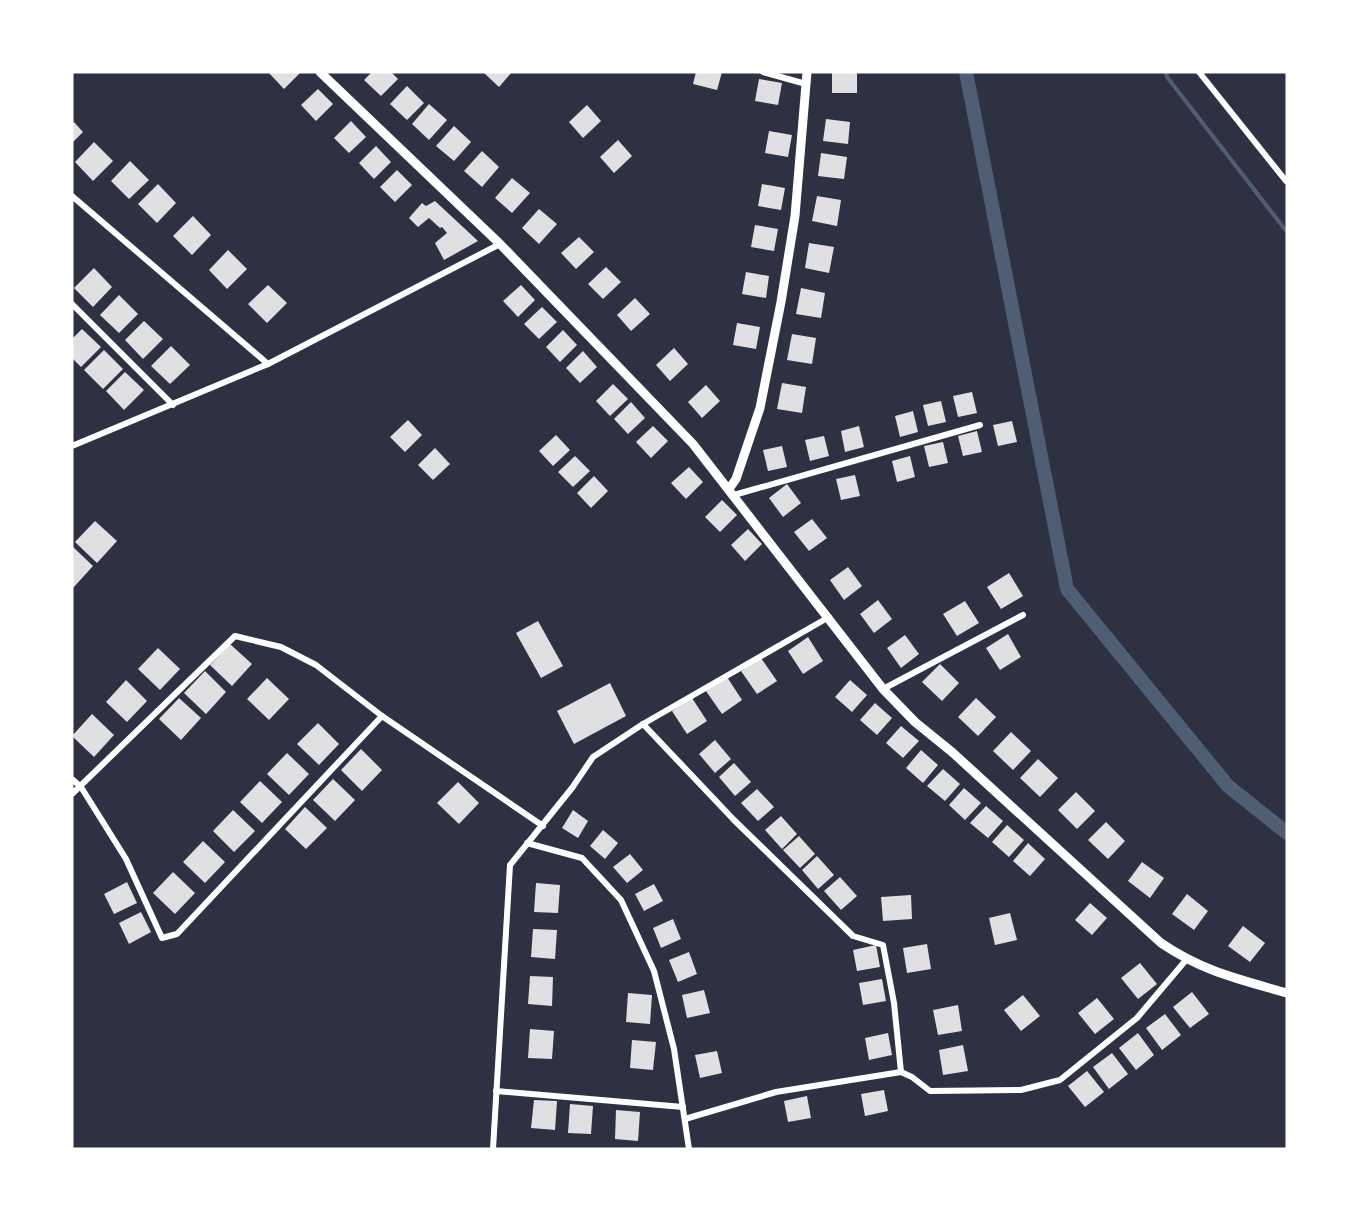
<svg xmlns="http://www.w3.org/2000/svg" width="1359" height="1221" font-family="'Roboto Condensed',sans-serif">
<style>
.lines{fill:none;stroke-linecap:round;stroke-linejoin:round}
.stream{stroke:#4f5d75;stroke-width:4}
.canal{stroke:#4f5d75;stroke-width:14}
.building{fill:#e0e0e3}
.minor{stroke:#fff;stroke-width:6}
.secondary{stroke:#fff;stroke-width:9}
</style>
<rect width="100%" height="100%" fill="#2d3142"/>
<g class="lines">
<polyline class="stream" points="1166,72 1167,77 1287,232"/>
<polyline class="canal" points="966,72 1067,589 1228,786 1287,833"/>
</g>
<g class="building">
<polygon points="270,72 301,72 284,89 269,73"/>
<polygon points="372,72 391,72 398,79 381,96 364,80"/>
<polygon points="483,72 512,72 499,87"/>
<polygon points="696,72 722,72 717,90 693,84"/>
<rect x="832" y="72" width="25" height="21"/>
<polygon points="759,79 782,83 778,105 755,101"/>
<polygon points="407,86 424,103 407,120 390,104"/>
<polygon points="318,89 333,104 316,121 301,105"/>
<polygon points="429,104 447,120 429,140 412,124"/>
<polygon points="587,105 601,121 583,138 569,122"/>
<polygon points="826,119 850,122 848,144 823,141"/>
<polygon points="72,120 83,132 72,143"/>
<polygon points="351,121 366,137 349,153 334,138"/>
<polygon points="454,126 471,142 454,161 436,146"/>
<polygon points="769,131 792,135 788,157 765,153"/>
<polygon points="618,140 632,156 614,173 600,157"/>
<polygon points="94,142 113,161 93,181 75,162"/>
<polygon points="376,146 391,162 374,179 359,163"/>
<polygon points="482,151 499,167 482,187 464,171"/>
<polygon points="821,153 847,157 844,179 818,176"/>
<polygon points="130,161 149,180 129,199 111,181"/>
<polygon points="397,170 412,185 395,202 380,187"/>
<polygon points="512,178 530,193 512,213 495,198"/>
<polygon points="158,184 176,203 157,223 138,204"/>
<polygon points="762,184 785,188 781,210 758,206"/>
<polygon points="817,196 841,200 837,226 812,221"/>
<polygon points="435,201 478,241 444,260 435,243 447,233 442,227 440,228 429,218 418,227 409,218 422,203 426,206"/>
<polygon points="539,209 557,224 539,244 522,228"/>
<polygon points="193,216 211,235 192,255 173,236"/>
<polygon points="755,225 778,229 774,251 751,247"/>
<polygon points="579,237 594,252 576,269 561,253"/>
<polygon points="809,243 834,247 829,273 805,268"/>
<polygon points="228,250 247,269 227,289 209,270"/>
<polygon points="606,267 621,282 603,299 588,284"/>
<polygon points="94,268 112,287 93,307 74,288"/>
<polygon points="746,272 769,276 766,298 742,294"/>
<polygon points="268,285 287,303 267,323 248,304"/>
<polygon points="521,285 535,300 518,317 503,301"/>
<polygon points="801,288 825,293 821,318 796,314"/>
<polygon points="119,295 138,314 119,333 100,315"/>
<polygon points="635,298 650,314 631,331 617,315"/>
<polygon points="542,307 557,322 539,339 524,324"/>
<polygon points="144,321 163,339 143,359 125,340"/>
<polygon points="737,323 760,327 756,349 733,345"/>
<polygon points="82,329 101,347 81,367 72,358 72,339"/>
<polygon points="563,330 577,345 560,362 546,347"/>
<polygon points="792,334 816,338 812,364 787,360"/>
<polygon points="171,346 190,365 170,384 151,366"/>
<polygon points="674,348 688,364 670,381 656,365"/>
<polygon points="104,350 123,369 103,389 84,370"/>
<polygon points="583,351 597,367 580,383 566,368"/>
<polygon points="125,372 144,390 124,410 106,391"/>
<polygon points="782,383 806,387 802,413 777,409"/>
<polygon points="613,384 628,399 610,416 596,401"/>
<polygon points="706,385 720,401 702,418 688,402"/>
<polygon points="972,392 977,413 958,417 953,396"/>
<polygon points="941,401 946,422 928,426 923,405"/>
<polygon points="631,402 645,418 628,434 614,419"/>
<polygon points="913,411 918,432 900,437 895,416"/>
<polygon points="408,420 422,435 405,452 390,437"/>
<polygon points="1012,421 1017,442 998,446 993,425"/>
<polygon points="653,426 668,441 651,458 636,442"/>
<polygon points="859,426 864,447 845,452 841,431"/>
<polygon points="977,431 982,452 963,456 958,436"/>
<polygon points="556,435 570,450 553,466 539,451"/>
<polygon points="824,436 829,456 810,461 805,440"/>
<polygon points="943,442 948,463 929,467 924,446"/>
<polygon points="782,446 787,467 768,471 763,450"/>
<polygon points="435,448 450,464 433,480 418,465"/>
<polygon points="575,456 590,471 573,487 558,472"/>
<polygon points="910,456 915,477 897,482 892,461"/>
<polygon points="689,467 703,482 686,499 671,483"/>
<polygon points="855,475 860,496 841,500 836,479"/>
<polygon points="594,476 608,491 591,508 577,493"/>
<polygon points="787,484 801,503 783,517 769,498"/>
<polygon points="722,500 737,515 720,532 705,517"/>
<polygon points="812,519 827,538 809,551 794,532"/>
<polygon points="95,521 117,541 97,563 75,542"/>
<polygon points="748,529 762,544 745,561 731,545"/>
<polygon points="72,546 93,566 73,588 72,586"/>
<polygon points="848,567 862,586 844,600 830,580"/>
<polygon points="1009,573 1023,596 1001,609 987,587"/>
<polygon points="878,600 892,619 874,633 860,614"/>
<polygon points="965,601 979,623 957,636 943,614"/>
<polygon points="538,621 563,666 541,678 516,633"/>
<polygon points="1008,634 1021,657 1000,670 986,648"/>
<polygon points="905,635 919,654 901,668 887,648"/>
<polygon points="808,637 823,661 803,674 788,651"/>
<polygon points="230,644 252,664 232,686 210,665"/>
<polygon points="158,648 180,669 160,690 138,669"/>
<polygon points="761,658 777,681 757,694 741,671"/>
<polygon points="940,664 959,683 942,701 922,682"/>
<polygon points="205,671 226,692 206,714 184,693"/>
<polygon points="727,677 742,700 722,714 706,691"/>
<polygon points="267,678 289,699 269,720 247,699"/>
<polygon points="126,680 147,701 127,722 106,702"/>
<polygon points="850,680 867,695 852,712 835,697"/>
<polygon points="610,683 626,716 574,744 557,711"/>
<polygon points="179,698 201,718 181,740 159,719"/>
<polygon points="692,698 707,721 687,734 672,711"/>
<polygon points="976,698 996,717 978,736 958,717"/>
<polygon points="875,703 892,718 877,735 860,720"/>
<polygon points="92,714 114,735 94,757 72,736"/>
<polygon points="318,723 339,744 319,765 297,744"/>
<polygon points="901,726 919,741 903,758 886,743"/>
<polygon points="1011,732 1031,751 1013,770 993,751"/>
<polygon points="715,740 731,759 715,773 699,754"/>
<polygon points="361,749 382,770 362,791 341,770"/>
<polygon points="921,750 938,765 923,783 906,768"/>
<polygon points="287,753 309,774 289,795 267,774"/>
<polygon points="1038,759 1058,778 1040,797 1020,778"/>
<polygon points="734,763 751,782 735,796 719,777"/>
<polygon points="943,769 960,784 945,801 927,786"/>
<polygon points="333,779 355,800 335,821 313,800"/>
<polygon points="260,781 282,802 262,823 240,802"/>
<polygon points="458,782 479,803 459,824 437,803"/>
<polygon points="964,788 981,803 965,820 949,805"/>
<polygon points="757,789 774,807 758,821 741,803"/>
<polygon points="1076,792 1095,811 1077,829 1058,810"/>
<polygon points="986,806 1003,821 988,838 970,823"/>
<polygon points="305,807 327,828 306,849 285,829"/>
<polygon points="233,810 255,831 234,852 213,831"/>
<polygon points="573,810 588,821 578,838 562,828"/>
<polygon points="781,816 797,834 782,849 765,830"/>
<polygon points="1106,822 1125,841 1108,859 1088,840"/>
<polygon points="1007,825 1024,840 1009,857 992,842"/>
<polygon points="603,830 618,843 605,859 590,846"/>
<polygon points="799,836 815,854 800,868 783,850"/>
<polygon points="203,841 225,862 205,883 183,862"/>
<polygon points="1028,843 1045,859 1030,876 1013,861"/>
<polygon points="630,854 643,870 627,883 613,867"/>
<polygon points="817,856 834,875 818,889 802,870"/>
<polygon points="1142,862 1164,878 1150,898 1128,881"/>
<polygon points="173,872 195,893 175,914 153,893"/>
<polygon points="840,877 857,896 841,910 824,891"/>
<polygon points="127,882 137,903 114,914 104,894"/>
<polygon points="536,883 560,885 558,913 534,912"/>
<polygon points="654,884 663,901 644,911 635,894"/>
<polygon points="1187,894 1208,911 1194,930 1172,914"/>
<polygon points="911,895 912,919 883,921 881,897"/>
<polygon points="1090,903 1107,918 1092,935 1075,920"/>
<polygon points="141,912 151,932 129,944 119,923"/>
<polygon points="1010,913 1017,940 995,945 989,918"/>
<polygon points="673,919 681,939 661,948 653,928"/>
<polygon points="1243,926 1265,943 1250,962 1228,946"/>
<polygon points="533,929 557,930 555,959 531,957"/>
<polygon points="927,944 931,969 907,973 903,948"/>
<polygon points="876,945 880,967 857,971 853,950"/>
<polygon points="689,952 697,974 678,982 669,960"/>
<polygon points="1140,963 1157,984 1138,999 1121,978"/>
<polygon points="530,976 553,977 552,1006 528,1004"/>
<polygon points="882,979 886,1001 863,1005 859,983"/>
<polygon points="704,990 710,1013 687,1018 682,995"/>
<polygon points="1192,992 1209,1014 1190,1028 1173,1007"/>
<polygon points="628,993 652,995 650,1024 626,1022"/>
<polygon points="1023,995 1040,1016 1021,1031 1004,1010"/>
<polygon points="1097,998 1114,1019 1095,1034 1078,1013"/>
<polygon points="958,1005 962,1031 938,1035 933,1010"/>
<polygon points="1165,1014 1181,1035 1162,1050 1146,1028"/>
<polygon points="530,1029 554,1031 552,1059 528,1058"/>
<polygon points="888,1033 892,1055 869,1060 865,1038"/>
<polygon points="1138,1033 1154,1055 1136,1070 1119,1048"/>
<polygon points="632,1040 656,1042 653,1070 630,1068"/>
<polygon points="963,1045 968,1071 943,1075 939,1050"/>
<polygon points="717,1051 722,1073 700,1078 695,1055"/>
<polygon points="1112,1053 1128,1074 1109,1089 1093,1067"/>
<polygon points="1087,1071 1104,1092 1085,1107 1068,1086"/>
<polygon points="884,1090 888,1111 865,1116 861,1094"/>
<polygon points="807,1096 811,1118 788,1122 784,1101"/>
<polygon points="534,1100 557,1101 555,1130 531,1128"/>
<polygon points="570,1104 593,1106 591,1134 568,1133"/>
<polygon points="616,1110 640,1112 638,1141 615,1139"/>
</g>
<g class="lines">
<g class="minor">
<polyline points="763,72 806,84"/>
<polyline points="1199,72 1286,181"/>
<polyline points="72,196 268,364"/>
<polyline points="72,304 173,405"/>
<polyline points="72,446 268,364 500,244"/>
<polyline points="734,495 980,425"/>
<polyline points="883,689 1023,615"/>
<polyline points="643,724 734,820 853,936 883,945 894,1003 901,1072"/>
<polyline points="72,779 81,787 126,859 162,938 177,934 382,716"/>
<polyline points="72,794 235,636 281,647 316,665 382,716 543,826"/>
<polyline points="527,843 582,858 621,900 654,971 674,1049 689,1149"/>
<polyline points="496,1091 683,1107"/>
<polyline points="685,1119 776,1092 901,1072 912,1077 930,1091 1021,1090 1060,1080 1137,1018 1186,960"/>
<polyline points="493,1149 510,865 572,788 593,757 643,724 829,617"/>
</g>
<g class="secondary">
<path d="M320,72L500,244L693,444L883,689L915,722L952,752L1161,943C1204,972 1238,979 1287,993"/>
<polyline points="729,489 736,479 760,408 781,302 795,216 807,72"/>
</g>
</g>
<rect width="1359" height="1221" fill="none" stroke="#ffffff" stroke-width="147"/>
</svg>
